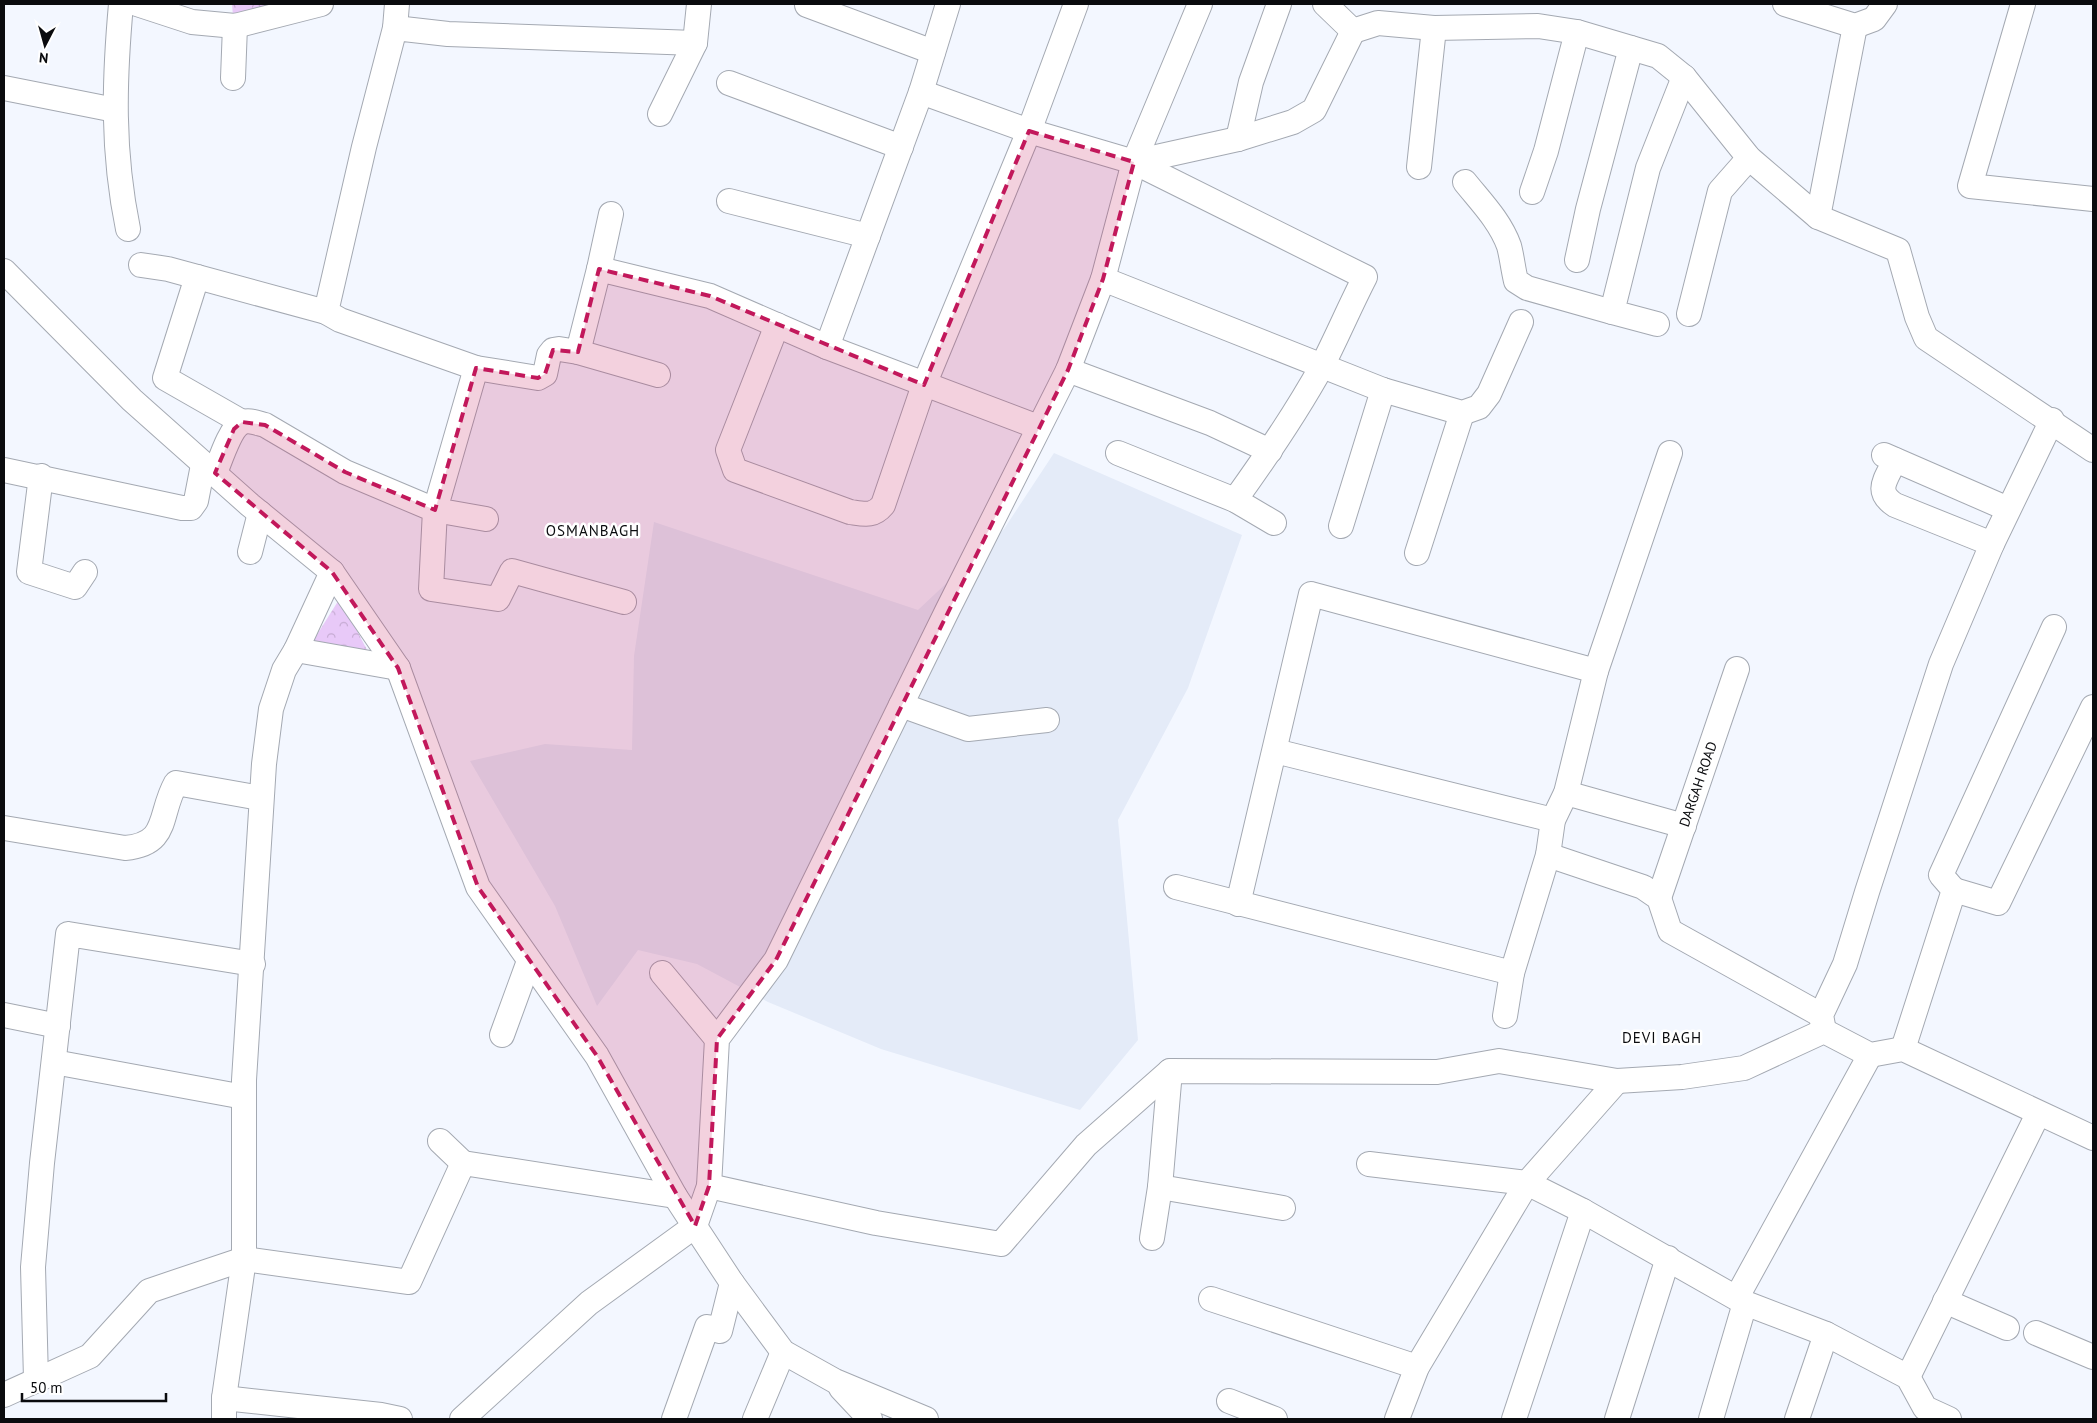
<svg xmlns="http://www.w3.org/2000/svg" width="2097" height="1423" font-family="'PT Sans',sans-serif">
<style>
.built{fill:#e4ebf8}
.forest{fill:url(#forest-crowns)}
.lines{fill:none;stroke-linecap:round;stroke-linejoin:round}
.minor-casing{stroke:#a4a9b2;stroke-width:26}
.minor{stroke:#fff;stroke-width:24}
.marked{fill:#c2185b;fill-opacity:0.2;stroke:#c2185b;stroke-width:4;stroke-dasharray:10 6;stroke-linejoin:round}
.labels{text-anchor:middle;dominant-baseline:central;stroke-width:5;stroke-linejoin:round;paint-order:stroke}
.street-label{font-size:14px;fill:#0a0b0e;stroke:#fff}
.neighbourhood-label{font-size:15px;letter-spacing:1px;fill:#0a0b0e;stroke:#fff}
</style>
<defs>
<pattern id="forest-crowns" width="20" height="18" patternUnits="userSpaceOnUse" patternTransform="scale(1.25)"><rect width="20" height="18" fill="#e8c9f8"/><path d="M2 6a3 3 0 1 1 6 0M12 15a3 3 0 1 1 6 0" fill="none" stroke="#c6abd3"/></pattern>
</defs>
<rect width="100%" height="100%" fill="#f3f7ff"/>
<polygon class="built" points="1054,453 1242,535 1188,688 1118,820 1138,1040 1080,1110 881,1049 768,1002 697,964 638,950 597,1006 555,906 470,761 545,744 632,750 634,656 654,522 918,610 1004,529"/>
<g class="forest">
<polygon points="232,4 298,4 233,16"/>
<polygon points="340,598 378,671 303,657"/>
</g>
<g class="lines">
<g class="minor-casing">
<g id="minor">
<path d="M121,4C114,82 112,151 128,229"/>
<polyline points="137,4 192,22 235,26 321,4"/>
<polyline points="1325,4 1353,31 1378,23 1434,28 1538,26 1577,32 1658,56 1684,77 1749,158 1818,217 1898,250 1917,317 1926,338 2093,450"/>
<polyline points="1785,4 1855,26 1874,19 1885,4"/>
<polyline points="2023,4 1970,186 2093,199"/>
<polyline points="807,5 933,52"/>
<polyline points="395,28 397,4"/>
<polyline points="233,78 235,26"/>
<polyline points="729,83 901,147"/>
<polyline points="4,88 115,110"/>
<path d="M921,92L1029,131L1134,162L1365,277C1350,306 1337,337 1322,366C1296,413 1266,457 1235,500"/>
<polyline points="660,114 695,43 699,4"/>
<polyline points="1238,139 1251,82 1279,4"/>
<polyline points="1134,162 1238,139 1293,122 1314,110 1353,31"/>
<polyline points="1419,167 1434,28"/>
<path d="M1465,182C1481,202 1500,221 1509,246C1512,257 1513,269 1516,281L1527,288L1612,312"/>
<polyline points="1532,192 1546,151 1577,32"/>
<polyline points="729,201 868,236"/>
<polyline points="1818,217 1855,26"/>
<polyline points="1577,260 1588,209 1631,48"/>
<polyline points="141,265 168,269 326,312"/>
<polyline points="599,269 611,214"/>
<polyline points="4,271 132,400 250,505 332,572 398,668 478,887 597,1056 675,1196 732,1283 783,1352 835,1381 926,1419"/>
<polyline points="197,277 165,378 242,422"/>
<polyline points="1103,279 1383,390 1462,413 1479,407 1489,394 1521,322"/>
<polyline points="1689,314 1720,191 1749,158"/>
<polyline points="1657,324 1612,312 1648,168 1684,77"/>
<path d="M777,325L728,450L735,470L850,512C864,514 873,517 883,505L924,385L1029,131L1076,4"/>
<polyline points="827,347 921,92 948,4"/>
<polyline points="578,352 658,375"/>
<polyline points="476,368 538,378 545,374 549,355 553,350 559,349 578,352 599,269 710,296 827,347 1038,427"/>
<polyline points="1068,370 1210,423 1270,451"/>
<polyline points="1118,453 1235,500 1274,523"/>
<polyline points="1884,455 2008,509"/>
<path d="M1895,460C1886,480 1874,491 1895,505L1992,544"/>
<polyline points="4,470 182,508 191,508 196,501 203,465"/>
<path d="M215,473C220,461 230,429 241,423C248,419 257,423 265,425L345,472L435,510L431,589L498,599L512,571L624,602"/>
<polyline points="41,476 29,572 75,587 85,572"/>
<polyline points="486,519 435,510 476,368 340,320 326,312 364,147 395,28 448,34 695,43"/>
<polyline points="1341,526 1383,390"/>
<polyline points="250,552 260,513"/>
<polyline points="1417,553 1462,413"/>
<polyline points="296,650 398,668"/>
<polyline points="901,705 968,729 1047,720"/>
<polyline points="1275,751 1553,820"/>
<polyline points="1566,793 1684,826"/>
<path d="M4,828L125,848C170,844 158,815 176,783L260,798"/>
<polyline points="1548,855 1643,887 1659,898 1670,931 1821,1015"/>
<polyline points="1176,887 1512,973"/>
<polyline points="1954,890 1998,903 2093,707"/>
<polyline points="1659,898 1737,669"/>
<polyline points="1238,904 1311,594 1596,671"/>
<polyline points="662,973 717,1039"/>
<polyline points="4,1015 58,1026"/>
<polyline points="1505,1016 1512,973 1548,855 1553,820 1566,793 1596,671 1670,453"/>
<polyline points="1824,1031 1821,1015 1845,964 1867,892 1941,664 1992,544 2052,420"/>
<polyline points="502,1035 529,961"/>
<polyline points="1903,1049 1954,890 1941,875 2054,627"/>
<polyline points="54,1062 244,1097"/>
<polyline points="440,1141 463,1163"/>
<polyline points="1369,1164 1527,1183 1583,1211 1745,1303 1826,1334 1908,1377 1925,1408 1949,1419"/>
<polyline points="709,1186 876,1223 1001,1244 1086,1145 1170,1071 1437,1072 1499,1061 1617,1081 1682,1077 1744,1068 1824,1031 1870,1055 1903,1049 2093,1138"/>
<polyline points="1160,1187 1283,1208"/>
<polyline points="1152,1238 1160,1187 1170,1071"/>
<polyline points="1737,1297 1870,1055"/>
<polyline points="1211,1299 1417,1367"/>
<polyline points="1945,1301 2007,1328"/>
<polyline points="2036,1333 2093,1357"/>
<polyline points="1908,1377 2038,1114"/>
<polyline points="36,1379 33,1267 42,1163 68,934 253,964"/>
<polyline points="841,1388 870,1419"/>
<polyline points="4,1395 90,1356 149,1291 244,1259 409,1282 463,1163 675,1196"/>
<polyline points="224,1398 381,1415 400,1419"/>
<polyline points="1229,1401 1275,1419"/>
<polyline points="224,1419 224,1398 244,1259 244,1080 264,764 271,709 284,670 296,650 332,572"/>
<polyline points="462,1419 589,1303 695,1226 709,1186 717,1039 776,960 948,609 1068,370 1103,279 1134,162 1200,4"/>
<polyline points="674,1419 707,1327 720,1331 732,1283"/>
<polyline points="755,1419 783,1352"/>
<polyline points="1397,1419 1417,1367 1527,1183 1617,1081"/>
<polyline points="1514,1419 1583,1211"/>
<polyline points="1617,1419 1668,1258"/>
<polyline points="1711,1419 1745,1303"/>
<polyline points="1797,1419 1826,1334"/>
</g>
</g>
<use href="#minor" class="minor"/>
</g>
<path class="marked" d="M1029,131L1134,162L1103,279L1068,370L776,960L717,1039L709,1186L695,1226L597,1056L478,887L398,668L332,572L215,473L234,429L242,422L265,425L345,472L435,510L476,368L538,378L545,374L553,350L578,352L599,269L710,296L924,385Z"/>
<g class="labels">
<g class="street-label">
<text transform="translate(1698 784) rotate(-71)">DARGAH ROAD</text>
</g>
<g class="neighbourhood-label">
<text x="593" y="530">OSMANBAGH</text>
<text x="1662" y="1037">DEVI BAGH</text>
</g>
</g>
<rect width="2097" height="1423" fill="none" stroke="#0a0b0e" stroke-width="10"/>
<g transform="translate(45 45) rotate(186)" stroke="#ffffff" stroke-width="4" paint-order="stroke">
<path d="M0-4L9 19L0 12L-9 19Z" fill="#0a0b0e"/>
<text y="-8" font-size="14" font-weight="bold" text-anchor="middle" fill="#0a0b0e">N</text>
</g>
<path d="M22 1393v8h144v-8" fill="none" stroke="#0a0b0e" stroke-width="2.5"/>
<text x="30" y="1393" font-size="15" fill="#0a0b0e" stroke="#ffffff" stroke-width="4" paint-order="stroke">50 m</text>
</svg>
